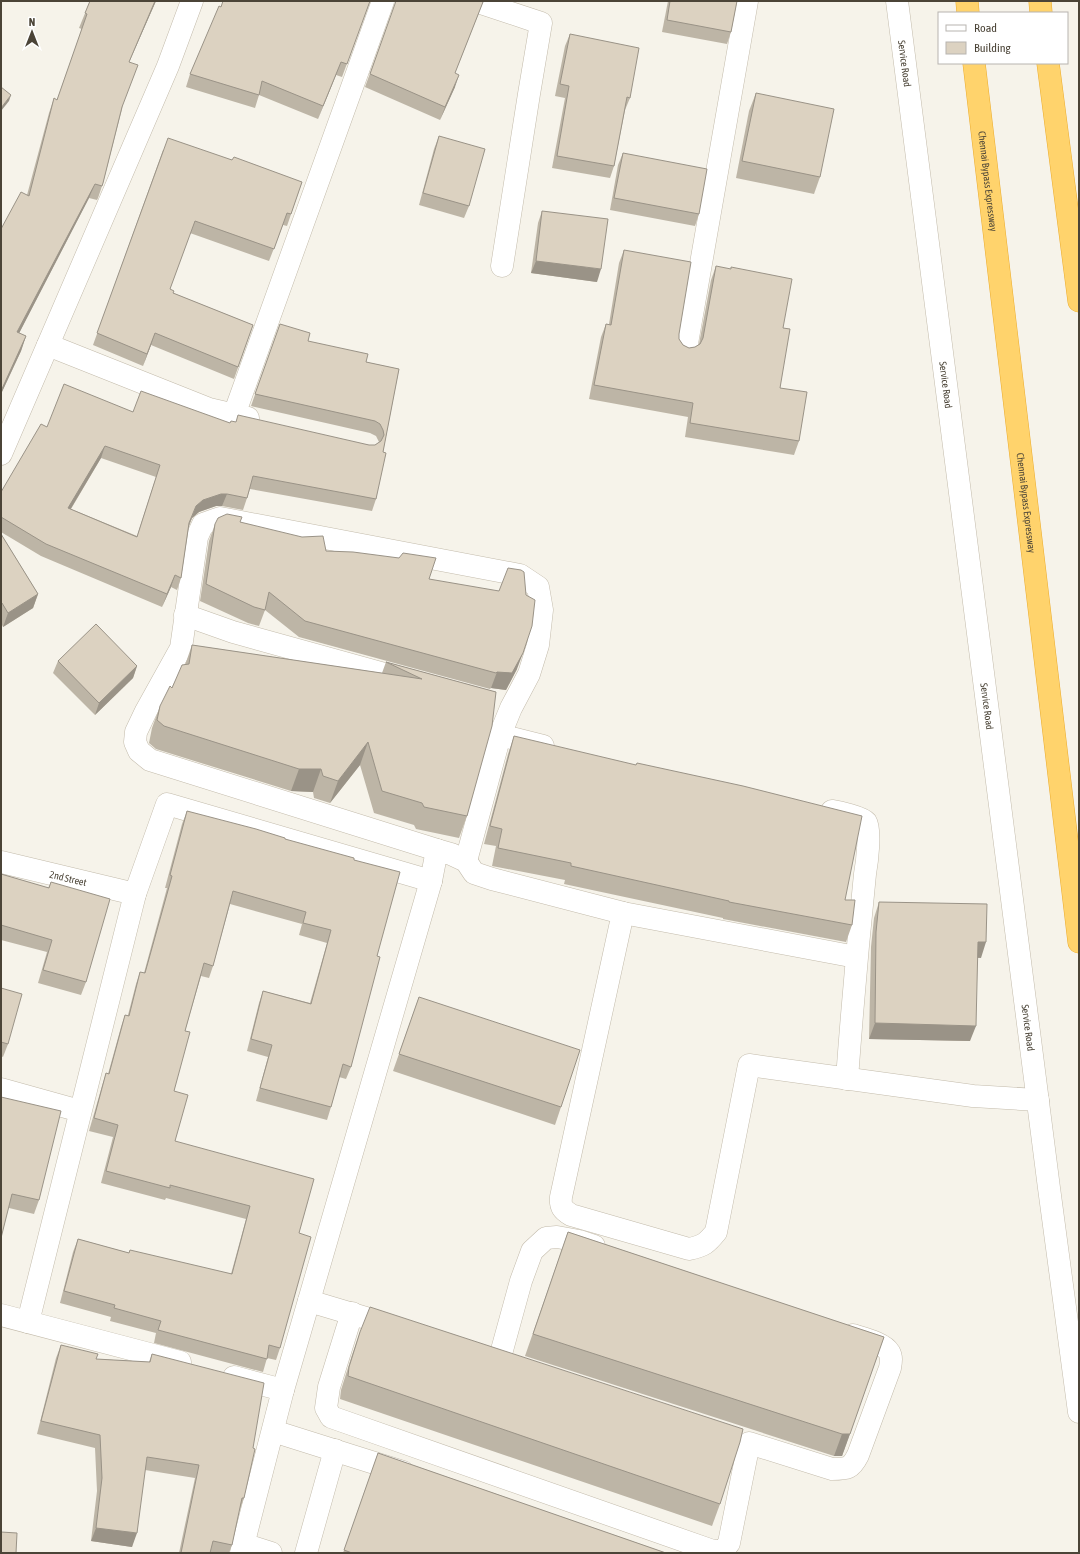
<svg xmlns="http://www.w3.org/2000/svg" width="1080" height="1554" font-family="'Asap Condensed',sans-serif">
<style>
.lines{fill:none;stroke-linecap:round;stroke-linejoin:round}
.minor-casing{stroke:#c3bbab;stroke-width:23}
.highway-casing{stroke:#ebac2f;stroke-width:23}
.minor{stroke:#fff;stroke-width:22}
.highway{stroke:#ffd36c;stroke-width:22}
.wall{fill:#bdb5a6;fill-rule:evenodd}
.shaded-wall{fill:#9a9387}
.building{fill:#dcd2c1;stroke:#9a9387;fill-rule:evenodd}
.labels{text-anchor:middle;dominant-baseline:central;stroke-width:4;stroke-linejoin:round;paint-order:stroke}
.street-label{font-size:10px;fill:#4b4437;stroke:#fff}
</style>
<rect width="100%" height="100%" fill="#f6f3ea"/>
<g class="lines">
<g class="minor-casing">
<g id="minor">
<polyline points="475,1 541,23 529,94 502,266"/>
<path id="s1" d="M897,1L1049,1188L1079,1412"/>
<polyline points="48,345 209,409 248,418"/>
<polyline points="686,349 747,1"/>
<polyline points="234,415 383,1"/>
<polyline points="1,454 168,66 192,1"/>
<polyline points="185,615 233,632 410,681"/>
<path d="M832,811C839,812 862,817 866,822C871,830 867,863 865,874C858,942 852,1011 847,1079"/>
<polyline points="437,850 150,760 139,751 135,742 136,732 146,711 181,648 197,537 203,524 220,518 520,575 538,587 542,610 538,645 529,674 511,708 500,735 543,746"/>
<polyline points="466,861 500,735"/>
<path id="s2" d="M1,862L135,894"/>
<polyline points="623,913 856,957"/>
<polyline points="1,1089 80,1111"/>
<polyline points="309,1301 366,1318"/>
<path d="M352,1313L329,1387L326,1408L331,1417L713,1551H723L729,1543L749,1443L832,1469C847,1469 851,1469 858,1455L890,1368C891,1362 892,1357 889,1352C884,1343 862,1338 853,1335"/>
<polyline points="1,1315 180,1362"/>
<polyline points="28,1322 135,894 167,804 431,881"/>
<polyline points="499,1361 521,1281 532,1251 546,1238 557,1237 579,1241 594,1246"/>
<polyline points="234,1377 283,1390"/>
<polyline points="273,1431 403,1472"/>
<polyline points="243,1544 271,1553"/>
<path d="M241,1553L283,1390L431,881L437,850L451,854L466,861L474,873L492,879L623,913L561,1197C560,1207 563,1210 571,1215L689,1249C704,1246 707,1243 716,1232L749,1065L973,1096L1038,1100"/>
<polyline points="306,1553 335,1450"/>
</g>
</g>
<g class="highway-casing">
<g id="highway">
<polyline points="967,1 968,13"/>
<polyline points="1040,1 1041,13"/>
<path id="s3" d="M974,63L1079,942"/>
<polyline points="1048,63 1079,301"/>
</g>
</g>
<use href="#minor" class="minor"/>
<use href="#highway" class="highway"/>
</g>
<g class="wall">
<polygon points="90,1 156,1 129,62 122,109 103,183 98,198 97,200 89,198 19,333 26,336 21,351 1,394 1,229 27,195 49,113 54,98 57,100 82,29 79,28"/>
<polygon points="370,1 342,77 336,75 318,119 259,95 255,108 186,87 190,74 221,7"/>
<polygon points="395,1 480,1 483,2 455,73 455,87 440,120 365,87 395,5"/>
<polygon points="668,1 737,1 731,32 727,44 662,32"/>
<polygon points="570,34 630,98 625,110 614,166 610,178 552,168 565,98 555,96 565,46"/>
<polygon points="756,93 820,177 814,194 736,178 749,111"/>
<polygon points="439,136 469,206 464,218 419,205 434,149"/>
<polygon points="163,150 232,160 302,182 287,226 283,225 269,261 190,233 170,289 173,293 253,325 234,379 151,345 143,366 93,345"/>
<polygon points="623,153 699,214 695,226 610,210 618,165"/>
<polygon points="542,211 597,282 531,273 538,223"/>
<polygon points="624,250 679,334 679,339 683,345 689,348 695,347 699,344 711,280 716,266 783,328 780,388 799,441 794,455 685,437 688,417 589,399 601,337 606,324 609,324 619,263"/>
<path d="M280,324L308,341L366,362L399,369L383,452L376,499L372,511L250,489L243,510L222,506H216L199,512L192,518L189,526L181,578L177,590L171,587L162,607L41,556L1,532V492L47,427L133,412L230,423L236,422L369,445H375L379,442L376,436L370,433L251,406ZM101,458L156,477L137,536L71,509Z"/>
<polygon points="240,522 326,551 429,579 517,669 506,690 491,688 490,689 299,637 265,610 259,626 248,623 200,601 209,541 215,524"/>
<polygon points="1,534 38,594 33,608 3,627 1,623"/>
<polygon points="192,645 382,673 386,662 496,692 467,816 459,838 416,829 414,825 374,813 360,765 330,803 314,798 313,792 291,791 156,749 149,743 152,728 160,706 172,688 185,665"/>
<polygon points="58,661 137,666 133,678 95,715 53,673"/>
<polygon points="514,736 845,900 852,925 846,942 723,919 723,918 564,884 565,880 492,866 496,846 484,844 508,754"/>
<polygon points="187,811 354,860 377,956 351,1067 346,1079 339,1077 331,1107 327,1120 256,1101 268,1057 247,1051 259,1003 263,991 310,1003 327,943 299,935 302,924 230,904 213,966 209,978 201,976 185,1031 174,1091 175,1141 299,1233 280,1348 276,1360 267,1358 263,1372 154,1343 156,1333 110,1321 111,1317 60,1303 73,1252 78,1239 129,1253 231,1274 246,1219 166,1198 165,1200 101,1183 113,1137 89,1131 102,1086 106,1073 108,1074 121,1027 125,1015 128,1015 136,984 140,972 144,973 167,888 165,888 182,824"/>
<polygon points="1,874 48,888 51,882 86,982 81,995 38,983 47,952 1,940"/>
<polygon points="879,902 981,958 977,958 970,1041 869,1039 871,947 874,918"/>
<polygon points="1,988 8,1044 3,1057 1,1056"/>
<polygon points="419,997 561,1107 555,1125 393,1071"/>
<polygon points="1,1097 39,1200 34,1214 9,1208"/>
<polygon points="568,1232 884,1337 842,1456 834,1456 525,1356"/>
<polygon points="360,1332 720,1504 712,1526 340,1399 341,1390 352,1355"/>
<polygon points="61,1345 96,1359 149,1362 152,1354 244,1498 239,1512 232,1545 229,1553 179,1553 195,1478 145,1470 132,1547 91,1541 97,1491 95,1448 37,1434 56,1358"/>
<polygon points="378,1453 666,1553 343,1553"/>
</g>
<g class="shaded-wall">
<polygon points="155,1 156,1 123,76 129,62"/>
<polygon points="341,62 336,75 318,119 323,106"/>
<polygon points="459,75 455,87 440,120 445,107"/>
<polygon points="11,95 9,101 1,111 1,108"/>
<polygon points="95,184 89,198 12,347 17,332"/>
<polygon points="536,261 601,269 597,282 531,273"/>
<polygon points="155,333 151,345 143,366 147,354"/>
<polygon points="26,336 21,351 1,394 1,391"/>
<polygon points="105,446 101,458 64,520 68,508"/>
<polygon points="221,494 227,494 222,506 216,506 199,512 192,518 185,535 196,506 203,500"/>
<polygon points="175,575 171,587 162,607 167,594"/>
<polygon points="38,594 33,608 3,627 8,613"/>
<polygon points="523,653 517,669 506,690 491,688 497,672"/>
<polygon points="137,666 133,678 95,715 99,703"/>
<polygon points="368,742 360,765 330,803 338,781"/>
<polygon points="299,769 321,769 313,792 291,791"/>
<polygon points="978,942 986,942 981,958 972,957"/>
<polygon points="875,1023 976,1026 970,1041 869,1039"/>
<polygon points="842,1434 850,1434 842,1456 834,1456"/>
<polygon points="96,1528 137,1533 132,1547 91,1541"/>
</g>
<g class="building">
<polygon points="90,1 155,1 129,62 138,65 122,107 103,183 102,186 95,184 17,332 26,336 1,391 1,229 21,192 29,196 54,98 57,100 87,14 85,13"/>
<polygon points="223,1 370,1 347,64 341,62 323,106 262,81 259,95 190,74 219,6 221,7"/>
<polygon points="396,1 480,1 483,2 455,73 459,75 445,107 370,74"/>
<polygon points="670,1 737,1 731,32 667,20"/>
<polygon points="570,34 639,48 630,98 627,97 614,166 557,156 569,86 560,84"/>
<polygon points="1,87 11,95 1,108"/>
<polygon points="756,93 834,109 820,177 742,161"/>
<polygon points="439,136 485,149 469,206 423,193"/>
<polygon points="168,138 232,160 234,157 302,182 291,214 287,213 274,249 195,221 170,289 174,291 173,293 253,325 238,367 155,333 147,354 97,333"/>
<polygon points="623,153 707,169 699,214 614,198"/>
<polygon points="542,211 608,219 601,269 536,261"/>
<polygon points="624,250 691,262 679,334 679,339 683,345 689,348 695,347 700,344 703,338 716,266 731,269 731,267 792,279 783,328 790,329 780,388 807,392 799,441 690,423 693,403 594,385 606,324 611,325"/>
<path d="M280,324L310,333L308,341L368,354L366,362L399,369L383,452L386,453L376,499L253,476L247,498L227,494H221L203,500L196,506L189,523L181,578L175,575L167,594L46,544L1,517V492L41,424L47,427L64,384L133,412L141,391L230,423L231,421L236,422L238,415L369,445H375L381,441L384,435L383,430L380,424L375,421L255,394ZM105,446L160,465L137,537L68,508Z"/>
<polygon points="227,514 242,517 240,522 302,537 323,536 326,551 353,552 399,558 403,553 436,558 429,579 499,591 508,568 521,570 524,572 526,595 535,600 532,626 523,653 512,673 497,672 496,673 305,621 269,592 265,610 254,607 206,584 215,524 218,518"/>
<polygon points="1,534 38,594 8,613 2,603 1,603"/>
<polygon points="96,624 137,666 99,703 58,661"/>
<polygon points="192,645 422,679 386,662 496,692 492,726 467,816 424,807 422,803 382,791 368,742 338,781 323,776 321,769 299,769 164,726 157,720 160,706 170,686 172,688 182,665 189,664"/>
<polygon points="514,736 636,765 637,763 743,786 862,816 845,900 855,900 852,925 729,902 729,901 571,866 571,863 498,848 502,829 490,826"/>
<polygon points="187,811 256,829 285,838 285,839 354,858 354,860 400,872 377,956 380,957 351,1067 343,1064 331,1107 260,1088 272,1045 251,1039 263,991 311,1004 331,930 303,923 306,912 233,891 213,966 204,963 185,1031 190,1032 174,1091 188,1095 175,1141 314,1179 299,1233 311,1237 280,1348 269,1345 267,1359 158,1330 161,1321 114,1308 115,1305 64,1291 78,1239 129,1253 130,1250 232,1274 250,1206 170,1185 170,1188 106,1171 118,1125 94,1118 106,1073 109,1074 125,1015 129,1016 140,972 145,973 172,876 170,875"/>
<polygon points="1,874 49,888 51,882 110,899 86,982 43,970 52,940 1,925"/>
<polygon points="879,902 987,904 986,942 978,942 976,1026 875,1023 876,932"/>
<polygon points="1,988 22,994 8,1044 1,1042"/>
<polygon points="419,997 580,1050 561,1107 399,1054"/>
<polygon points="1,1097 61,1111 39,1200 12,1194 1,1238"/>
<polygon points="568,1232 884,1337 850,1434 842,1434 533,1334"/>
<polygon points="370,1307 743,1429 740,1442 720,1504 348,1376 349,1367 360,1332"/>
<polygon points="61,1345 98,1354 96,1359 150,1362 152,1354 264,1383 253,1448 255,1449 244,1498 242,1498 232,1545 213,1541 210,1553 181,1553 199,1465 147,1457 137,1533 96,1528 102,1478 100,1435 41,1421"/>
<polygon points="378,1453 666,1553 352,1553 344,1550"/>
<polygon points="1,1532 17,1533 16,1553 1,1553"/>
</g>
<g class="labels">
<g class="street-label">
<text stroke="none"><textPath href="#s1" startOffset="63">Service Road</textPath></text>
<text stroke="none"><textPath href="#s3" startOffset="119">Chennai Bypass Expressway</textPath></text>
<text stroke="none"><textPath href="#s1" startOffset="387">Service Road</textPath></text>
<text stroke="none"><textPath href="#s3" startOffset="443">Chennai Bypass Expressway</textPath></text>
<text stroke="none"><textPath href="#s1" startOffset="711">Service Road</textPath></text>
<text stroke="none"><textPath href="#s2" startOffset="69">2nd Street</textPath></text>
<text stroke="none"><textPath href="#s1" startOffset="1035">Service Road</textPath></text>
</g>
</g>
<rect width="1080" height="1554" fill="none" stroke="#4b4437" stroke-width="4"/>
<rect x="938" y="12" width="130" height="52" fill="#ffffff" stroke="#b7b4af"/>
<rect x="946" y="25" width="20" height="6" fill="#ffffff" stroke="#b7b4af"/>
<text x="974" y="32" font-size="12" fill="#4b4437">Road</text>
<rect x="946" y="42" width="20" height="12" fill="#dcd2c1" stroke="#b7b4af"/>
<text x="974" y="52" font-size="12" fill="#4b4437">Building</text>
<g transform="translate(32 32)" stroke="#ffffff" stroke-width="3" paint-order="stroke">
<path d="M0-3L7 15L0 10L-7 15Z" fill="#4b4437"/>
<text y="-6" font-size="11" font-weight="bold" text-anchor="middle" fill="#4b4437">N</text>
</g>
</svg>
